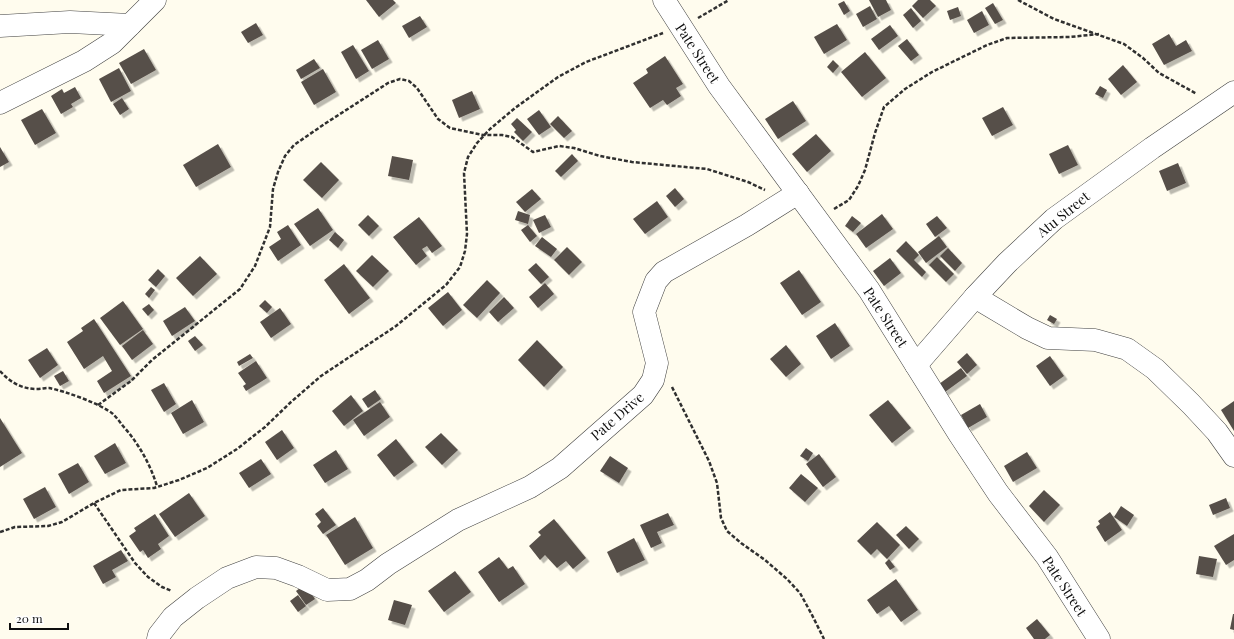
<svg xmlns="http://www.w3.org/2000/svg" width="1234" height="639" font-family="'Playfair Display',serif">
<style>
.building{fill:#574f49;filter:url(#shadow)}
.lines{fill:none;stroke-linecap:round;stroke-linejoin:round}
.street-casing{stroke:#414141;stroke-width:23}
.path{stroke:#303030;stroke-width:2.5;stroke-dasharray:4 2;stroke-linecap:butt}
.street{stroke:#fff;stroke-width:22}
.labels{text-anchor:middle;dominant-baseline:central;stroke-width:4;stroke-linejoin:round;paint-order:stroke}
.street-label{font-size:14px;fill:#0e0e0e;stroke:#fff}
</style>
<defs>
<filter id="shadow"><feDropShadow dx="3.5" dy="3.5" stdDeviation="0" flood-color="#0004"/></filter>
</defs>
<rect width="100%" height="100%" fill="#fffcee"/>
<g class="building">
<polygon points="366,0 393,0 396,3 379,17"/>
<polygon points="869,0 886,0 891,10 878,17"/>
<polygon points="918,0 930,0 936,6 923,18 912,6"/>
<polygon points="844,1 850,11 844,15 838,4"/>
<polygon points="993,3 1003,20 995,24 985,8"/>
<polygon points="870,6 877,19 863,27 856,14"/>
<polygon points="958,7 961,16 950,20 947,11"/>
<polygon points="911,8 921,21 913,28 903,15"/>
<polygon points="982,11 989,25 974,33 967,20"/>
<polygon points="420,16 427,27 409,38 402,26"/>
<polygon points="256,23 263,35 248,43 241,32"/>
<polygon points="837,24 847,40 824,54 814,37"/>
<polygon points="890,25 898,36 879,50 871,39"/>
<polygon points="1169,34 1176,46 1186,40 1192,51 1164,65 1152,44"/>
<polygon points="907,39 919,55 911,61 898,46"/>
<polygon points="378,40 389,59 372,69 361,50"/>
<polygon points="353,45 369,71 356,79 341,52"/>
<polygon points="144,49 156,70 131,84 119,63"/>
<polygon points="865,52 886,78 862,97 841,72"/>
<polygon points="665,56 683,84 676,88 681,96 667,105 663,100 650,108 633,83 648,73 646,69"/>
<polygon points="314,59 320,68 301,79 296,70"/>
<polygon points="833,60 839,66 833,73 827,67"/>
<polygon points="1123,65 1137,82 1121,95 1108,79"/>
<polygon points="119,68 131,91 111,102 99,79"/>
<polygon points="323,69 336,92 314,105 301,82"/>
<polygon points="1100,86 1107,90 1103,98 1095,94"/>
<polygon points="75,87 81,98 71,104 73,107 61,114 51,96 62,89 64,93"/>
<polygon points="472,91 480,109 459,118 452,100"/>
<polygon points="122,98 129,109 120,115 113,104"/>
<polygon points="793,101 806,121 778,139 765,119"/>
<polygon points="1003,107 1013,125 992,136 982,118"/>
<polygon points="42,109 56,133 35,145 21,120"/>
<polygon points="539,110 551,127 539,135 527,119"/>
<polygon points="558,116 572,131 564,138 550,124"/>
<polygon points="517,118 532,132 523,141 514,132 516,130 511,124"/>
<polygon points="816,134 831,151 807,172 792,154"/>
<polygon points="218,144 231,167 196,187 183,165"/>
<polygon points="1068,145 1078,165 1059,174 1049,154"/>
<polygon points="0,147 9,162 0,167"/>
<polygon points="572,154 578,161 561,177 555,171"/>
<polygon points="392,156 413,160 409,180 388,176"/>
<polygon points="321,162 339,180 322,198 303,180"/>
<polygon points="1178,163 1186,183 1167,191 1159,171"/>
<polygon points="675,188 684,199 675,207 666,196"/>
<polygon points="532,189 541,199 525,212 516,202"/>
<polygon points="657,201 668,217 645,234 633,219"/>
<polygon points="318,208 333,230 310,246 294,224"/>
<polygon points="518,211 530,215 528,224 515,220"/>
<polygon points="882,214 893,229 866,248 856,234"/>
<polygon points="368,215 379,226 369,236 358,225"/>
<polygon points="545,215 551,227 539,233 533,220"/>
<polygon points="852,216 861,223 853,232 845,226"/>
<polygon points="937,216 947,228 935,237 926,224"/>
<polygon points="419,217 442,246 432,253 427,246 422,249 427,256 416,265 393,237"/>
<polygon points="288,225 301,245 278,261 269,247 281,239 277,232"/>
<polygon points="528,225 537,236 530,242 521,230"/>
<polygon points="335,232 344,240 338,248 329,240"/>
<polygon points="939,236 947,247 926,263 918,252"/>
<polygon points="542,237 557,249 551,257 535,246"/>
<polygon points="906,241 919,255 914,260 926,272 922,277 896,251"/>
<polygon points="567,247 582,262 569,275 554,260"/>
<polygon points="948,248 962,263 955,271 940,256"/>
<polygon points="372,255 389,271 373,287 356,271"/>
<polygon points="200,256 217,274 193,296 176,278"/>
<polygon points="937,257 954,274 946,282 929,265"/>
<polygon points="890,258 901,273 884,286 873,271"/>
<polygon points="536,263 549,277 541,284 528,270"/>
<polygon points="344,264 370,298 349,314 324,280"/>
<polygon points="158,269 165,276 156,287 148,280"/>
<polygon points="799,270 821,302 802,315 780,283"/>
<polygon points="487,280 500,293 477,318 463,305"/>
<polygon points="545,283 554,294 538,308 529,297"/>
<polygon points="151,287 155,290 149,298 145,294"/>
<polygon points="448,292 462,310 443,326 428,308"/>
<polygon points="504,297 514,308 498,322 489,312"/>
<polygon points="265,300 272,307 267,313 259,306"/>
<polygon points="123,301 143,329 120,345 100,318"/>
<polygon points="149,304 154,310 148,316 142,309"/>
<polygon points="185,307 195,321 172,336 163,321"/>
<polygon points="280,308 291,324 271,338 260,322"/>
<polygon points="1050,315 1057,319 1054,324 1047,320"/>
<polygon points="94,319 131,376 104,393 97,381 112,371 103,356 84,369 67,342 83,331 81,328"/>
<polygon points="835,323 850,346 831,359 816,336"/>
<polygon points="143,330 153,344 132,360 122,346"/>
<polygon points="195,336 203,345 195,351 188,341"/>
<polygon points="537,340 563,367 544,387 518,360"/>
<polygon points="786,345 801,364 786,377 770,359"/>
<polygon points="47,348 58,365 40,378 28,360"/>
<polygon points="967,353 977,365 967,374 957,362"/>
<polygon points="250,354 253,358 239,366 237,362"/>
<polygon points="1050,356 1064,376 1050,386 1036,366"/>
<polygon points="256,361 267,378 246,391 243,386 246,384 238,373"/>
<polygon points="961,368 967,376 945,392 939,384"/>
<polygon points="63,371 69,381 60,386 54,376"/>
<polygon points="164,383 176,404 164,412 151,390"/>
<polygon points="375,390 381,399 368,408 362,399"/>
<polygon points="351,395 363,411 344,426 332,411"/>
<polygon points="192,400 204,422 183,434 171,413"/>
<polygon points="888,400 911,428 892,443 869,415"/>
<polygon points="1234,401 1234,431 1221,410"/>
<polygon points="380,402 390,417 364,436 353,420"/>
<polygon points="980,404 987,417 968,428 961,415"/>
<polygon points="0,418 22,453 0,467"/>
<polygon points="282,430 294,448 277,460 265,442"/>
<polygon points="441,433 458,450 442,465 425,447"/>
<polygon points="396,439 414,462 394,477 377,455"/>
<polygon points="115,443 126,463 105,474 94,456"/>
<polygon points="806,448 813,453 808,461 800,456"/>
<polygon points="336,450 348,469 325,483 313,465"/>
<polygon points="1027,452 1037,468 1013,482 1004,466"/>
<polygon points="819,454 836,477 823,487 806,464"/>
<polygon points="610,456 628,468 619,483 600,471"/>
<polygon points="261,459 271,474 249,488 239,473"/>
<polygon points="78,463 89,482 69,494 58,474"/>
<polygon points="801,474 818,488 805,502 789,488"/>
<polygon points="45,487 56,507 34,519 23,499"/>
<polygon points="1044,490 1060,505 1044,522 1029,506"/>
<polygon points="189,493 205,516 175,537 159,514"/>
<polygon points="1226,498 1230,508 1213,515 1209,505"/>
<polygon points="1121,506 1134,515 1127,526 1114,517"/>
<polygon points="323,508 336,525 323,534 317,526 321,522 315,514"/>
<polygon points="1110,512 1122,530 1105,542 1096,527 1100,524 1098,521"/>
<polygon points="668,513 674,525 657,532 662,543 651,548 640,525"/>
<polygon points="155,514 169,536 158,544 161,549 148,558 143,550 140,552 129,536 136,531 134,528"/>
<polygon points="355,517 373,548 345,565 326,535"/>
<polygon points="554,519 586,558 573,569 566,561 557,568 545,555 540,560 529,546 541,535 538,532"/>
<polygon points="877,522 900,545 887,559 877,549 871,555 857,541"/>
<polygon points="906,526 919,539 909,549 896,535"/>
<polygon points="1234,534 1234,560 1226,565 1214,546"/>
<polygon points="634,538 645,560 617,573 607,552"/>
<polygon points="121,550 128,561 112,570 116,577 103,584 93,566"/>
<polygon points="1199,556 1217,559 1213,577 1196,574"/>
<polygon points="499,557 508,569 513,566 525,584 499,602 478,572"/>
<polygon points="889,559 895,567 890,570 885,563"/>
<polygon points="455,571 471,592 444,612 428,591"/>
<polygon points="896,579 918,610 901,622 889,606 877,614 867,600"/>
<polygon points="305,584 315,599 306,605 296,591"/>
<polygon points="298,595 306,606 298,612 290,601"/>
<polygon points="394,600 412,605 405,625 388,620"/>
<polygon points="1233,614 1234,614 1234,630 1230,629"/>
<polygon points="1037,619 1050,635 1045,639 1034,639 1026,628"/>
</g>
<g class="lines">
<g class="street-casing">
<g id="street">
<polyline points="664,0 719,86 869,290 959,434 998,493 1047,557 1099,639"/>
<polyline points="0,26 70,22 130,25"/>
<polyline points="0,103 84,61 112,43 155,0"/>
<polyline points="975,297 1027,328 1048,338 1095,340 1127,349 1155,369 1191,404 1217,432 1234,456"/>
<polyline points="916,365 975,297 1007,263 1054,219 1152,148 1234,92"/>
<polyline points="158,639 159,635 173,617 197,598 227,578 256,567 276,568 298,576 327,590 350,589 367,580 388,564 458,520 530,487 560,468 643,395 653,380 657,363 644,312 656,281 664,272 747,225 798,193"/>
</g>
</g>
<g class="path">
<polyline points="1018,0 1054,19 1124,44 1143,58 1159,73 1197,94"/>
<polyline points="698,18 729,0"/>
<polyline points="834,209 849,200 858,186 865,170 875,133 884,107 905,89 932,72 987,45 1007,38 1070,37 1099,34"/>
<path d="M0,371C10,382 21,389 37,389C41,389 45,388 49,388C65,391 101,404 113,414C117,418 120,422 123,426C139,444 150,464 157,486"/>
<polyline points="672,387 709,461 717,483 721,518 727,531 741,543 765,560 787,579 800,593 811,613 824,639"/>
<polyline points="98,405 131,381 152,360 240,289 255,266 270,227 273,189 278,172 285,156 294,145 326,123 388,83 400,79 409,81 417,88 438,119 450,128 483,135 502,135 512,137 533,152 559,146 574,148 600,156 632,162 707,169 748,182 765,190"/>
<polyline points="94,503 135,563 148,577 162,587 172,591"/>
<polyline points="0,532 15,527 48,526 62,522 94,503 121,490 154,488 179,480 207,468 237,449 265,427 291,402 321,376 396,326 446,285 460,267 465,251 467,234 464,173 468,157 477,143 490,129 515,108 558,77 586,62 663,33"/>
</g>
<use href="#street" class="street"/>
</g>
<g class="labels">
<g class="street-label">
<text transform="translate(698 53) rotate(57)">Pate Street</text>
<text transform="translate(1063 214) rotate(-39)">Atu Street</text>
<text transform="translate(886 317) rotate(57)">Pate Street</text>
<text transform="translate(617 416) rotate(-41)">Pate Drive</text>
<text transform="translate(1065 586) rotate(57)">Pate Street</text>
</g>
</g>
<path d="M10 623v6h58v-6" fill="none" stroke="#0e0e0e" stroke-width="2"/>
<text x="16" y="623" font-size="12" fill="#0e0e0e" stroke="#ffffff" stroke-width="3" paint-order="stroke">20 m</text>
</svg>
